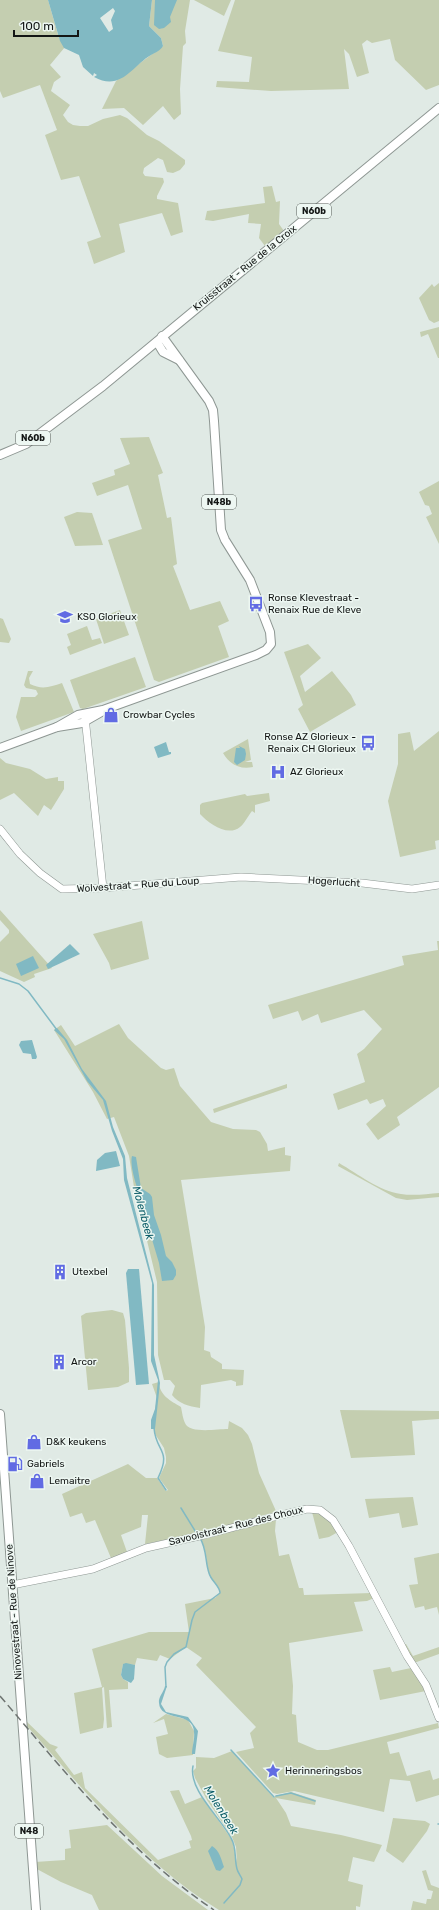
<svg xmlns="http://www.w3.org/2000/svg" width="439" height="1910" font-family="Rubik,sans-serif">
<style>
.green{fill:#c4ceb0}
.water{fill:#81b9c3;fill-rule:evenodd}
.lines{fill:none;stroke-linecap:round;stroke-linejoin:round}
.stream{stroke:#81b9c3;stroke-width:1.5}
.secondary-casing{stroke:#8e9793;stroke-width:8}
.primary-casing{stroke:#8e9793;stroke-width:10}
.secondary{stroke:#fff;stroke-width:7}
.primary{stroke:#fff;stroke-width:8}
.rail{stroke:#6e7471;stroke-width:1.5;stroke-dasharray:8 4;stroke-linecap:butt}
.labels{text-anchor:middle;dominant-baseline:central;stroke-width:3;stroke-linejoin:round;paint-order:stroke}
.shield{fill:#edf7f2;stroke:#545a57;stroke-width:1}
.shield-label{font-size:9px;font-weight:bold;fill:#131615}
.street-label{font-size:10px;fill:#131615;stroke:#edf7f2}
.poi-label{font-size:10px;fill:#131615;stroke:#edf7f2;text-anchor:start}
.water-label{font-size:11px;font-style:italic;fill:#0c5d68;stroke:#edf7f2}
</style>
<rect width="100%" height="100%" fill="#e0eae5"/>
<g class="green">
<polygon points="0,0 48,0 59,38 65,47 50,65 61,77 54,82 51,91 70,105 63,115 68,122 73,125 80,126 88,126 103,119 120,115 127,118 147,135 159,141 185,160 185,164 180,170 173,173 167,172 163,160 158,158 144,168 143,173 145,176 163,178 164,182 157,196 157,199 178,203 183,232 171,236 162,213 119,224 125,252 94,264 87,242 101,237 79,176 61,180 45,135 57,130 40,85 3,98 0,91"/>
<polygon points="152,0 190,0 185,31 186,43 183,46 180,89 181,114 174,120 163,106 143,125 124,108 102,109 116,81 163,46 161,38 149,26"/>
<polygon points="194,0 231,0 224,16"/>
<polygon points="235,0 439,0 439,85 426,90 395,60 390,39 372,43 367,40 362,44 369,73 357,77 349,54 344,49 349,89 271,91 216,87 217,81 249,82 252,57 218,51"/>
<polygon points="272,186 276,202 280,201 279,224 284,231 265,246 259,238 261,224 248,223 249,214 213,221 205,220 207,211 265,203 263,187"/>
<polygon points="439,283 439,321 434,323 429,320 419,298 432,284 434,287"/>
<polygon points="439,327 439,358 438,358 428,334 421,337 420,332"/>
<polygon points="149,437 163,473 158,475 167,518 171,517 177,564 173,566 190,610 220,601 229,621 218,626 229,657 159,682 154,680 108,540 142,529 128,485 97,496 92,483 115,475 114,470 130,464 120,438"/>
<polygon points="439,481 439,544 426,517 432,514 429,506 425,505 419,492"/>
<polygon points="77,512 92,513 103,545 75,546 64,517"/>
<polygon points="120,610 129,635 104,644 96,619"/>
<polygon points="0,618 3,619 11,639 9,643 0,642"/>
<polygon points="87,626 92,640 100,638 102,643 70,655 67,647 71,645 67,634"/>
<polygon points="308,644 321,658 300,676 305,692 332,671 351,695 356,705 310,732 298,709 303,705 284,652"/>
<polygon points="135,657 146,687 83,709 80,708 70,680"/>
<path d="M28,671H33L29,678L30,684C42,690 50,687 62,683L74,712L21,731L16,717L21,697H35L38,694L36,690L26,688L24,685Z"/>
<polygon points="439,731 439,840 435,841 436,849 400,857 388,801 398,764 398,734 410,732 414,751"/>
<path d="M248,739L251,760L245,762H252L253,767C240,770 229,764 223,753Z"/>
<polygon points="0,758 6,763 30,769 46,779 58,777 58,781 64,781 64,789 51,810 44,805 38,816 14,793 0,800"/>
<path d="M269,793L270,801L255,805V813L252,811C248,816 244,824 240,827C228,837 209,824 200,814V805L202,803L245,794L247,796Z"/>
<polygon points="0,910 52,968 34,974 35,977 24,982 0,971 0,942 9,933 9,930 0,920"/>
<polygon points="142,921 149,959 111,970 109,963 93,934"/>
<polygon points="437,941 439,941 439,1087 397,1117 400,1125 378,1140 366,1124 386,1106 383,1099 370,1104 367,1099 338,1110 333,1094 365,1082 357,1054 364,1049 382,1029 364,1010 321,1023 318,1014 302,1021 298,1011 273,1019 268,1005 404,965 402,956 438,950"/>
<path d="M119,1024L128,1038L161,1068L166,1070L174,1068L180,1086L211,1122L233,1129L256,1130L260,1132L267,1144L268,1151L285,1147V1155L291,1156L290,1171L181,1180L205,1327L204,1350L210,1352L211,1357L222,1364V1369L244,1370L243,1385L236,1386V1382L231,1380L201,1385L200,1408C189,1406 179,1404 172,1395L175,1386L170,1380H164L158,1355L157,1282L134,1187L129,1156L114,1117L107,1119L93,1092L54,1030L61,1025L75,1046Z"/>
<polygon points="287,1084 287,1088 284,1089 214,1113 213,1109"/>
<path d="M339,1163C358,1174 379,1191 401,1194C413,1196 427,1194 439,1193V1197L407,1200L396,1198L338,1166Z"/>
<polygon points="112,1310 123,1313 125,1320 129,1368 129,1382 118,1387 88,1390 81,1316 86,1313"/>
<path d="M159,1382C159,1395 171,1401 181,1407C182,1412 183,1419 185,1423C189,1434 217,1429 228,1429L229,1421L242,1428L248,1435L252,1444L259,1473L276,1511L275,1512L197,1534L145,1544L148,1515H142L141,1527L121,1535L127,1552L111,1558L95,1520L86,1523L82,1513L70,1517L62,1494L128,1464L146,1478H157L166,1491L168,1490L159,1478L166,1463V1457L164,1448L155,1434L153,1421L157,1398L152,1384Z"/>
<polygon points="340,1410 439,1411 439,1419 412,1421 415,1455 351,1458"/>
<polygon points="413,1497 418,1525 402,1528 399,1513 369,1518 365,1499"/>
<path d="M312,1512C324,1513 331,1522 338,1532L329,1537L319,1539Z"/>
<path d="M276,1519L275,1531L279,1556L289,1554L299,1588H303L304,1595L372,1593L374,1598L367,1601L354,1602L363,1631L289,1643L293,1686L292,1714L296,1715L298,1742L317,1750H328L438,1723L439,1728L387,1742L390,1754L399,1752L407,1776L430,1770L433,1780L439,1778V1795L416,1802L410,1781L390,1779L384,1812L294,1791L277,1794L273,1793L236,1752L254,1748L250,1733L256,1727L196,1665L202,1658L186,1647L170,1659L160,1655L157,1661L137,1658L135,1665L123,1664L121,1675L123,1679L128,1682V1689L109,1690L112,1727L107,1728L104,1687L102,1688L104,1719L103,1728L80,1734L74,1693L102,1687L92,1649L149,1632H189L185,1604L215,1598L220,1593C220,1586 211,1581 209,1574C206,1563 207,1550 201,1540Z"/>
<polygon points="439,1553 439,1615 437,1607 425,1610 424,1606 415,1608 409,1585 418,1584 414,1558"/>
<polygon points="406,1644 413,1656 439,1647 439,1654 414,1663 403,1645"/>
<polygon points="390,1667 392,1672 411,1668 426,1691 380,1700 373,1670"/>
<polygon points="166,1714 188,1720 194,1731 193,1755 167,1758 159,1754 156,1737 168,1734 164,1719 153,1723"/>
<path d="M25,1720L50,1744L58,1747L55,1750L74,1775L82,1772L85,1788L158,1860L191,1848L189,1841L192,1840L191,1836L170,1791L179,1790L185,1804L202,1797L232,1840L237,1862L236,1847L232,1837L207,1800L195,1778L193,1771L196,1768V1757L214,1758L232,1751L274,1798L275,1796L291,1792L316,1800L315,1805L276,1798L286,1813L291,1826L341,1835L382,1845L374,1862L353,1857L348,1881L363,1885L360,1907L356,1906V1910H219C142,1863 86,1792 26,1725Z"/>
<polygon points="393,1818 425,1821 430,1824 427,1831 403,1863 386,1851"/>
<polygon points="107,1825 162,1876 208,1910 99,1910 92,1895 61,1882 35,1868 35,1862 65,1860 65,1849 71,1848 69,1830"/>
<polygon points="426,1870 431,1885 439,1888 439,1910 411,1910 413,1901 426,1904 427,1899 431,1899 433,1891 428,1890 422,1871"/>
</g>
<g class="water">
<path d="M48,0H152L149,26L161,38L163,46C160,51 156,52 151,55C132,66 121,92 94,77L97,75L94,73L93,76L83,67L79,55L64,48L60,41ZM113,8L115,11L111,20L113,29L109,32L100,18Z"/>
<polygon points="155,0 177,0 170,17 171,22 164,28 159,29 154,25"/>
<polygon points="166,742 169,752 171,752 171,754 158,758 154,747"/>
<polygon points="239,746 245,749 246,754 245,760 237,765 234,762 236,748 240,748"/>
<polygon points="70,944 80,954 48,969 46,965"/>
<polygon points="33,956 39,968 21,976 16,964"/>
<polygon points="57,1028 67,1040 82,1069 106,1101 113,1127 125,1156 127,1178 154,1285 154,1355 160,1383 155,1429 151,1429 151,1420 155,1409 158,1380 151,1361 152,1283 124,1180 123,1159 112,1131 103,1100 87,1081 64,1039 54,1030"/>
<polygon points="32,1040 37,1057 36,1059 32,1059 31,1054 23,1053 19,1045 21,1041"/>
<polygon points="116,1151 120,1166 96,1171 97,1160 105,1153"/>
<path d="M132,1156L136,1157L141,1188L150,1194L152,1197L154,1215L161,1235L166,1256L172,1262L176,1270V1275L173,1280L162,1281L159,1263L143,1209L145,1204C139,1197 129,1166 132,1156Z"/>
<polygon points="128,1269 139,1269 149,1384 136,1385 126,1273"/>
<polygon points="126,1663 135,1665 134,1679 131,1683 123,1679 121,1675 123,1664"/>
<path d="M165,1686H167L161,1704L166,1712L188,1717L198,1731L195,1754H192C192,1747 195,1739 194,1732C194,1711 160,1722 159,1703C158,1697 164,1692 165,1686Z"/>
<path d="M212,1846C220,1851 221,1859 224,1867L220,1871L216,1870L208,1851Z"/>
</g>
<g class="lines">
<g class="stream">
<polyline points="0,978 19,984 28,991 57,1030"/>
<path d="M154,1428C156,1453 172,1449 158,1478L166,1490"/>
<polyline points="181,1508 197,1534"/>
<path d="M166,1687L165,1667L167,1662L174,1654L186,1647L192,1620L195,1612L220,1593C220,1586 211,1581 209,1573C205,1562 207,1549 200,1538"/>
<polyline points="231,1750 274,1797"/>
<path d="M193,1766C188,1790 221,1818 231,1838C237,1848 234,1858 237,1869C238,1873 241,1876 242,1879L240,1885L224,1903"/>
<polyline points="276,1796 291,1793 315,1801"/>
<polyline points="438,1824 439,1824"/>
</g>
<g class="secondary-casing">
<g id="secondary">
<polyline points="85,717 103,888"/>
<polyline points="0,829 20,854 40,873 62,889 103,888 241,877 362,883 412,889 439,885"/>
<polyline points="12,1585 93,1569 146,1548 204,1535 281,1515 307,1509 320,1510 333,1520 349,1546 407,1656 426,1685 439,1718"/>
</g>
</g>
<g class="primary-casing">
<g id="primary">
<polyline points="157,342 163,352 179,360"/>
<polyline points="0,455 26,444 103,386 439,108"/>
<polyline points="57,727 78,715 103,710 256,655 266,650 271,644 270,632 250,580 225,540 221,530 214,421 213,410 209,401 162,336"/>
<polyline points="0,748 57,727 82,723 103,711"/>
<polyline points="0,1414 36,1910"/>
</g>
</g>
<use href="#secondary" class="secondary"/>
<use href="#primary" class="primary"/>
<path class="rail" d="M0,1696C66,1773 129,1853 214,1910"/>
</g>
<defs>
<g id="bus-bare" transform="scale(1.2)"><path d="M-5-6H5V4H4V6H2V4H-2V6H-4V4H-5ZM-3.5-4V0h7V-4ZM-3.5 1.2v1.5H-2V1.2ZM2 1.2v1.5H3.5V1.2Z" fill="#616be3" stroke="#edf7f2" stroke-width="2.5" paint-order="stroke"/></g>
<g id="school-bare" transform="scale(1.2)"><path d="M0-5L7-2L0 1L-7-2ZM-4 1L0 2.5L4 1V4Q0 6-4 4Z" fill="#616be3" stroke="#edf7f2" stroke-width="2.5" paint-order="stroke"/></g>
<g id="shop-bare" transform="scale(1.2)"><path d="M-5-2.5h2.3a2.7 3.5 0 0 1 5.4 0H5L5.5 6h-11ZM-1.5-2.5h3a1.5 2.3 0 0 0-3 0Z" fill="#616be3" stroke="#edf7f2" stroke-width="2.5" paint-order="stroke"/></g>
<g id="hospital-bare" transform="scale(1.2)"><path d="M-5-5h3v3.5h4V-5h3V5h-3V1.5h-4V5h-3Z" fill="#616be3" stroke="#edf7f2" stroke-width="2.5" paint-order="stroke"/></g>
<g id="building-bare" transform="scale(1.2)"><path d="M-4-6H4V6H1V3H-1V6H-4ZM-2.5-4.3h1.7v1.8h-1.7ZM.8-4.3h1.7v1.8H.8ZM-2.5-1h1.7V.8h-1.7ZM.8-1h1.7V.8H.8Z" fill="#616be3" stroke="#edf7f2" stroke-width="2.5" paint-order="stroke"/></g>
<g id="fuel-bare" transform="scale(1.2)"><path d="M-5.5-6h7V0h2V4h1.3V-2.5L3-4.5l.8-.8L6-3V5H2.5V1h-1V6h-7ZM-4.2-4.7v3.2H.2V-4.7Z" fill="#616be3" stroke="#edf7f2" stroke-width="2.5" paint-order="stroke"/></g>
<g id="sight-bare" transform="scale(1.2)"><path d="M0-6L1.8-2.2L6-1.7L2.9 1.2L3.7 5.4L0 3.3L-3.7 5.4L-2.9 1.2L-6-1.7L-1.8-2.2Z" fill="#616be3" stroke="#edf7f2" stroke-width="2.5" paint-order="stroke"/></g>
</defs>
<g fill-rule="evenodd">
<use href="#bus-bare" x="256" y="604"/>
<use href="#school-bare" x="65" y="617"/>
<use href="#shop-bare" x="111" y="715"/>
<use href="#bus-bare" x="368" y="743"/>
<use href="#hospital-bare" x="278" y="772"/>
<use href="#building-bare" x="60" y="1272"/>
<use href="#building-bare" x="59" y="1362"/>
<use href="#shop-bare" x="34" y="1442"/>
<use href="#fuel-bare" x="15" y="1464"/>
<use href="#shop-bare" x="37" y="1481"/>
<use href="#sight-bare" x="273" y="1771"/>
</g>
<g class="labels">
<g class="shield">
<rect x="297" y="204" width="34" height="14" rx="3"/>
<rect x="16" y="431" width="34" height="14" rx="3"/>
<rect x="202" y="495" width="34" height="14" rx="3"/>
<rect x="15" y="1824" width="28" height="14" rx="3"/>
</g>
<g class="shield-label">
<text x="314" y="211">N60b</text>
<text x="33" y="438">N60b</text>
<text x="219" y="502">N48b</text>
<text x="29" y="1831">N48</text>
</g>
<g class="street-label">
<text transform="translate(245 268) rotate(-39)">Kruisstraat - Rue de la Croix</text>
<text transform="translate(334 882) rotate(4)">Hogerlucht</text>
<text transform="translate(138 885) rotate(-4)">Wolvestraat - Rue du Loup</text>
<text transform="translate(236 1526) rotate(-14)">Savooistraat - Rue des Choux</text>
<text transform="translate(14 1612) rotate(-94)">Ninovestraat - Rue de Ninove</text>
</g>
<g class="poi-label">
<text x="268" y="598">Ronse Klevestraat -<tspan x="268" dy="12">Renaix Rue de Kleve</tspan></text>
<text x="77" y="617">KSO Glorieux</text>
<text x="123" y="715">Crowbar Cycles</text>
<text x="356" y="737" text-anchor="end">Ronse AZ Glorieux -<tspan x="356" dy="12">Renaix CH Glorieux</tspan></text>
<text x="290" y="772">AZ Glorieux</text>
<text x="72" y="1272">Utexbel</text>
<text x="71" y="1362">Arcor</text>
<text x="46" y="1442">D&amp;K keukens</text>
<text x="27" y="1464">Gabriels</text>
<text x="49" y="1481">Lemaitre</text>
<text x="285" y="1771">Herinneringsbos</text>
</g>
<g class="water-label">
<text transform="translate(143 1213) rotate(75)">Molenbeek</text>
<text transform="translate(221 1810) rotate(58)">Molenbeek</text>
</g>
</g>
<path d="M14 30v6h64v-6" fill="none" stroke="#131615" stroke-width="2"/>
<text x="20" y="30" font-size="12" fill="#131615" stroke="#edf7f2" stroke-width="3" paint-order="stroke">100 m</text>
</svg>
